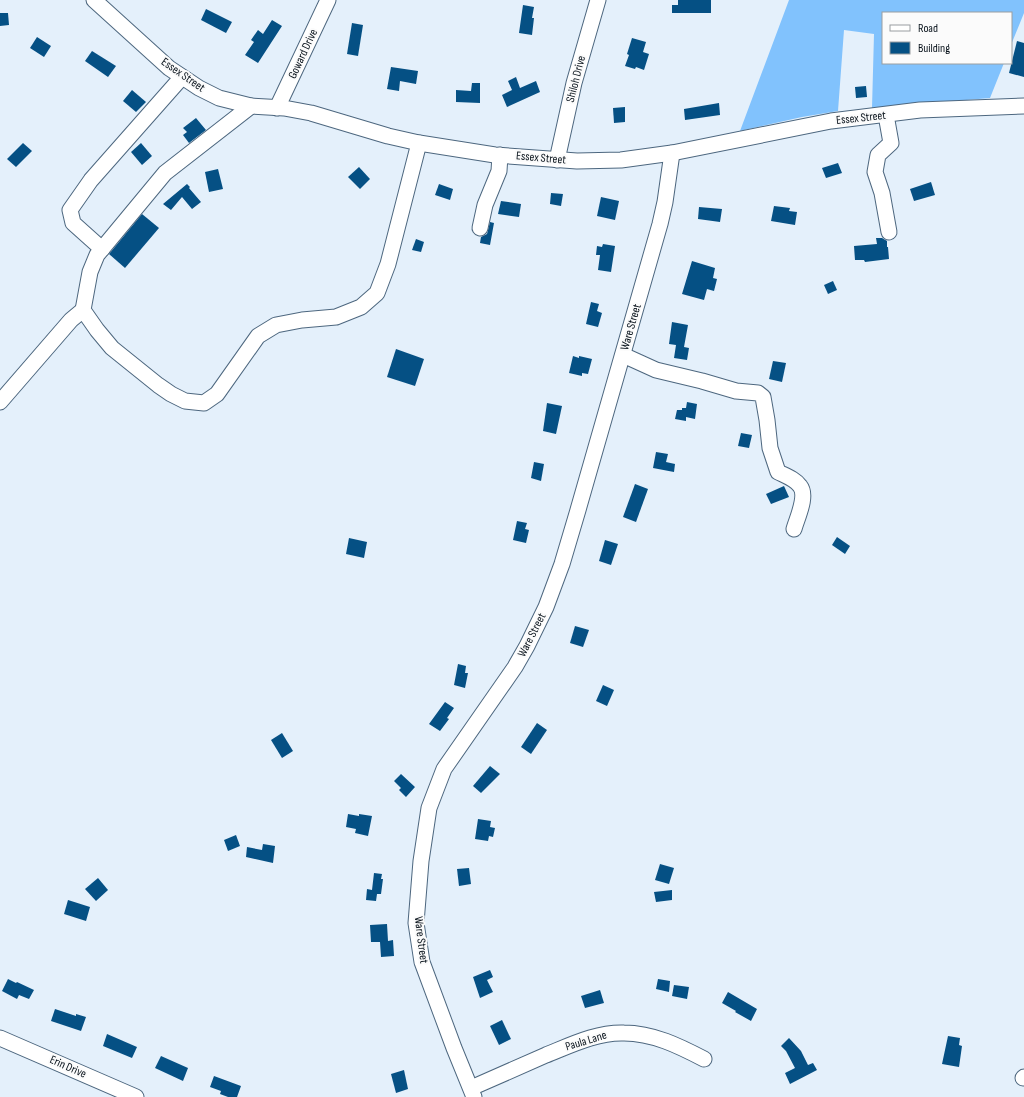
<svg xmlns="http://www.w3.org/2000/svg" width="1024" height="1097" font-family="'Sofia Sans Condensed',sans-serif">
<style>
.forest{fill:#81c2fd}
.building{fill:#055084}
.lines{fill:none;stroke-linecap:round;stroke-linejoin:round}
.minor-casing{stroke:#4d677f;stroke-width:17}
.minor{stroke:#fff;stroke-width:15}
.labels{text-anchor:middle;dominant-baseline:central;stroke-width:4;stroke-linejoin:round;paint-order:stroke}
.street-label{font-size:12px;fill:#08121b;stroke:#fbfbfb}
</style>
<rect width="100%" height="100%" fill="#e4f0fb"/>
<polygon class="forest" points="789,0 1024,0 1024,13 1011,45 1011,13 883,13 883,63 1004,63 990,98 872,108 874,34 844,30 838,111 802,117 740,131"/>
<g class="building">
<polygon points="678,0 711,0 711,13 672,13 672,5 678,5"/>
<polygon points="523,5 534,7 532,18 534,18 532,35 519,33"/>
<polygon points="206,9 232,22 226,33 201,20"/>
<polygon points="0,13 8,13 9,25 0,26"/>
<polygon points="272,20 282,26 258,63 245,55 254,42 251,40 258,30 263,34"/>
<polygon points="352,23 363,25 358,56 347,54"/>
<polygon points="37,37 51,46 44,57 30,48"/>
<polygon points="632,38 646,42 643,52 649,54 644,70 636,67 635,69 625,66 629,55 627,54"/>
<polygon points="1017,41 1024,43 1024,77 1009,73"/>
<polygon points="92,51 116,66 108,77 85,61"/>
<polygon points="391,67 418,71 416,84 400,81 399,91 387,89"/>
<polygon points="516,77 520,88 536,81 540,92 507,107 502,95 512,90 508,81"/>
<polygon points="472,83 480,83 480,103 456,102 456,90 471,91"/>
<polygon points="866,86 867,97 856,98 855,87"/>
<polygon points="132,90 146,102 136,112 123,101"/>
<polygon points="719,103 720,115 685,120 684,109"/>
<polygon points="625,107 625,122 614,123 613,108"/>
<polygon points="196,118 206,130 189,143 183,135 187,132 183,128"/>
<polygon points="23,143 32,151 16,167 7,159"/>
<polygon points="141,143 152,156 142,165 131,152"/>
<polygon points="838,163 842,173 826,178 822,168"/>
<polygon points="359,167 370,179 360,189 348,177"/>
<polygon points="218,169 223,189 209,192 205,172"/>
<polygon points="931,182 935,195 914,201 910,189"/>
<polygon points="187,184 190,187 189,188 201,202 192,209 182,197 171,210 163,204"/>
<polygon points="439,184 453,189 450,200 435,195"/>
<polygon points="551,193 563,194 561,206 550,204"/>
<polygon points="601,197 619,201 615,220 597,216"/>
<polygon points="501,201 521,204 519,217 498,214"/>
<polygon points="774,206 790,208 789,211 797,212 795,225 771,221"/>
<polygon points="699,207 722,209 720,222 698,219"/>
<polygon points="142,214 159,228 125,268 109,254"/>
<polygon points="490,222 494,223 490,245 480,243 481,237 487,234"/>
<polygon points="876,238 882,238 887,241 887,247 888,247 889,259 865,262 864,260 855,260 854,246 877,244"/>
<polygon points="416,239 424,242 421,252 412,250"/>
<polygon points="603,244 615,246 611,272 598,270 600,255 596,255 597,246 602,247"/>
<polygon points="692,261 715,268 713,278 717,279 714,291 707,289 704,300 682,294"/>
<polygon points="833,281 837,290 828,294 824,285"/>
<polygon points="591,302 599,304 597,311 602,313 598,327 586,324"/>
<polygon points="672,322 688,325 684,347 689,348 687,360 674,358 676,345 669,344"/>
<polygon points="396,349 424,359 415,386 387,377"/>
<polygon points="573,356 579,358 579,356 592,359 588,374 582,373 582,376 569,373"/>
<polygon points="773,361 786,363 782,382 769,379"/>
<polygon points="687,402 697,404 695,419 686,417 686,421 675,419 677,410 682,410 682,408 686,408"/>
<polygon points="547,403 562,406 556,434 543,431"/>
<polygon points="741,433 752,435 749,448 738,446"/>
<polygon points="656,452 668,454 666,462 675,464 674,472 653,468"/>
<polygon points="534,462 544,464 541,481 531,478"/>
<polygon points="635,484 648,489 636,522 623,517"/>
<polygon points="784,486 789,497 771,504 766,494"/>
<polygon points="517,521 527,523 525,529 529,530 526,543 513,540"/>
<polygon points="837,537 850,546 845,554 832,545"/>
<polygon points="349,538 367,542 364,558 346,554"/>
<polygon points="605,540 618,544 611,565 599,561"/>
<polygon points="575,626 589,630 583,647 570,643"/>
<polygon points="458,664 466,666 465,673 468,673 465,688 454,685"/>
<polygon points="603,685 614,690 607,706 596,701"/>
<polygon points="445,702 454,708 447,718 449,719 440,731 429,724"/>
<polygon points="537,723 547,730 531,754 521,747"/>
<polygon points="282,733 293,751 282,758 271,740"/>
<polygon points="490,766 500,774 481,793 473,786"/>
<polygon points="401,774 415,787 406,797 399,790 401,788 394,781"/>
<polygon points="348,814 359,816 359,814 372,816 368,836 355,833 356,829 346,827"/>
<polygon points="478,819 491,821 490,827 495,828 493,837 489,836 488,841 475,839"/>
<polygon points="236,835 240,846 228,851 224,840"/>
<polygon points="263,844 275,846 273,863 246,857 247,847 262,850"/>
<polygon points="660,864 674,868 669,884 655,880"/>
<polygon points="469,868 471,884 459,886 457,869"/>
<polygon points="374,873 382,874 381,879 383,879 381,894 377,894 376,901 366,900 367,889 372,890"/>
<polygon points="98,878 108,890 96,901 85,889"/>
<polygon points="672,890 672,900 656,902 654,892"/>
<polygon points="68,900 90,907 86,921 64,914"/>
<polygon points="387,924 388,941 393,940 394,956 381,957 380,942 371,942 370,925"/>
<polygon points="490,970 493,977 487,980 493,992 480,998 473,977"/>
<polygon points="8,979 16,983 17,982 34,990 29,999 19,995 17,999 2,991"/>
<polygon points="658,979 670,981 669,992 656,989"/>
<polygon points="674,985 689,987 687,999 672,996"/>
<polygon points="600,990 604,1003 585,1008 581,996"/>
<polygon points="728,992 757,1009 751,1021 735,1012 736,1011 722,1003"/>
<polygon points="55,1009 76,1016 76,1014 86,1017 81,1031 51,1021"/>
<polygon points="502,1020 511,1039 499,1045 490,1026"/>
<polygon points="107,1034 137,1047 132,1058 103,1046"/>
<polygon points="948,1036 960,1038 959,1045 962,1046 959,1067 942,1064"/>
<polygon points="789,1038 801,1051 808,1065 813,1063 817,1070 790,1084 785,1073 795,1068 786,1051 781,1046"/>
<polygon points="161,1056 188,1068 183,1081 155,1068"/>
<polygon points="404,1070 408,1089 396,1093 391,1074"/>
<polygon points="214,1076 241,1086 237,1097 228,1097 220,1094 221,1091 210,1087"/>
</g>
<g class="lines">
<g class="minor-casing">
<g id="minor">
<polyline points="94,0 169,68 199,88 219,98 251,106 284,108 311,113 388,136 419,143 495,155 577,161 621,160 672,153 831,121 920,110 1024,106"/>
<polyline points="251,106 165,173 97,255 90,272 83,310 97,330 112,348 158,385 171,394 185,401 204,403 217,394 258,336 276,325 302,320 336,317 361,307 377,293 388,264 419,143"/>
<polyline points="277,108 328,0"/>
<polyline points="886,115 891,143 878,155 875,172 882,193 889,232"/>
<polyline points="557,160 574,83 598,0"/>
<polyline points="480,228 485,205 499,171 500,155"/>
<polyline points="102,249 73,223 70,210 91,180 182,77"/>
<path d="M623,355L656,370L702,381L736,391L758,393L763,397L767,420L770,448L778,472C786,476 795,479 800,486C808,496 797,518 794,529"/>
<polyline points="0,402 71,320 83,310"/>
<polyline points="0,1038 136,1097"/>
<polyline points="1023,1078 1024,1077"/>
<path d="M471,1088C496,1077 521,1066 546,1055C571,1045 597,1032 624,1033C653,1033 679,1046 704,1059"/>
<polyline points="474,1097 454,1048 422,962 416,923 421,861 429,808 444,769 515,667 527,646 546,607 562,564 578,510 660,224 665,202 672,153"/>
</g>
</g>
<use href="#minor" class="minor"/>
</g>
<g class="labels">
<g class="street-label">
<text transform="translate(303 54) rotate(-65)">Goward Drive</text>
<text transform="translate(183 75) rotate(35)">Essex Street</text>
<text transform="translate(576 79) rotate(-76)">Shiloh Drive</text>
<text transform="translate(861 118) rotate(-6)">Essex Street</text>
<text transform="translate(541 158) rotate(5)">Essex Street</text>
<text transform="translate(631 327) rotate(-74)">Ware Street</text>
<text transform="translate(532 635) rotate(-63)">Ware Street</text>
<text transform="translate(421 940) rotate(83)">Ware Street</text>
<text transform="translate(586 1041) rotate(-17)">Paula Lane</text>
<text transform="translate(68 1067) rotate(24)">Erin Drive</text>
</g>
</g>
<rect x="882" y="12" width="130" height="52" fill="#fbfbfb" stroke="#9a9ea1"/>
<rect x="890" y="25" width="20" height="6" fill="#ffffff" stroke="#9a9ea1"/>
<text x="918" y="32" font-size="12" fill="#08121b">Road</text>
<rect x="890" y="42" width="20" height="12" fill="#055084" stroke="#9a9ea1"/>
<text x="918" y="52" font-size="12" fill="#08121b">Building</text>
</svg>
